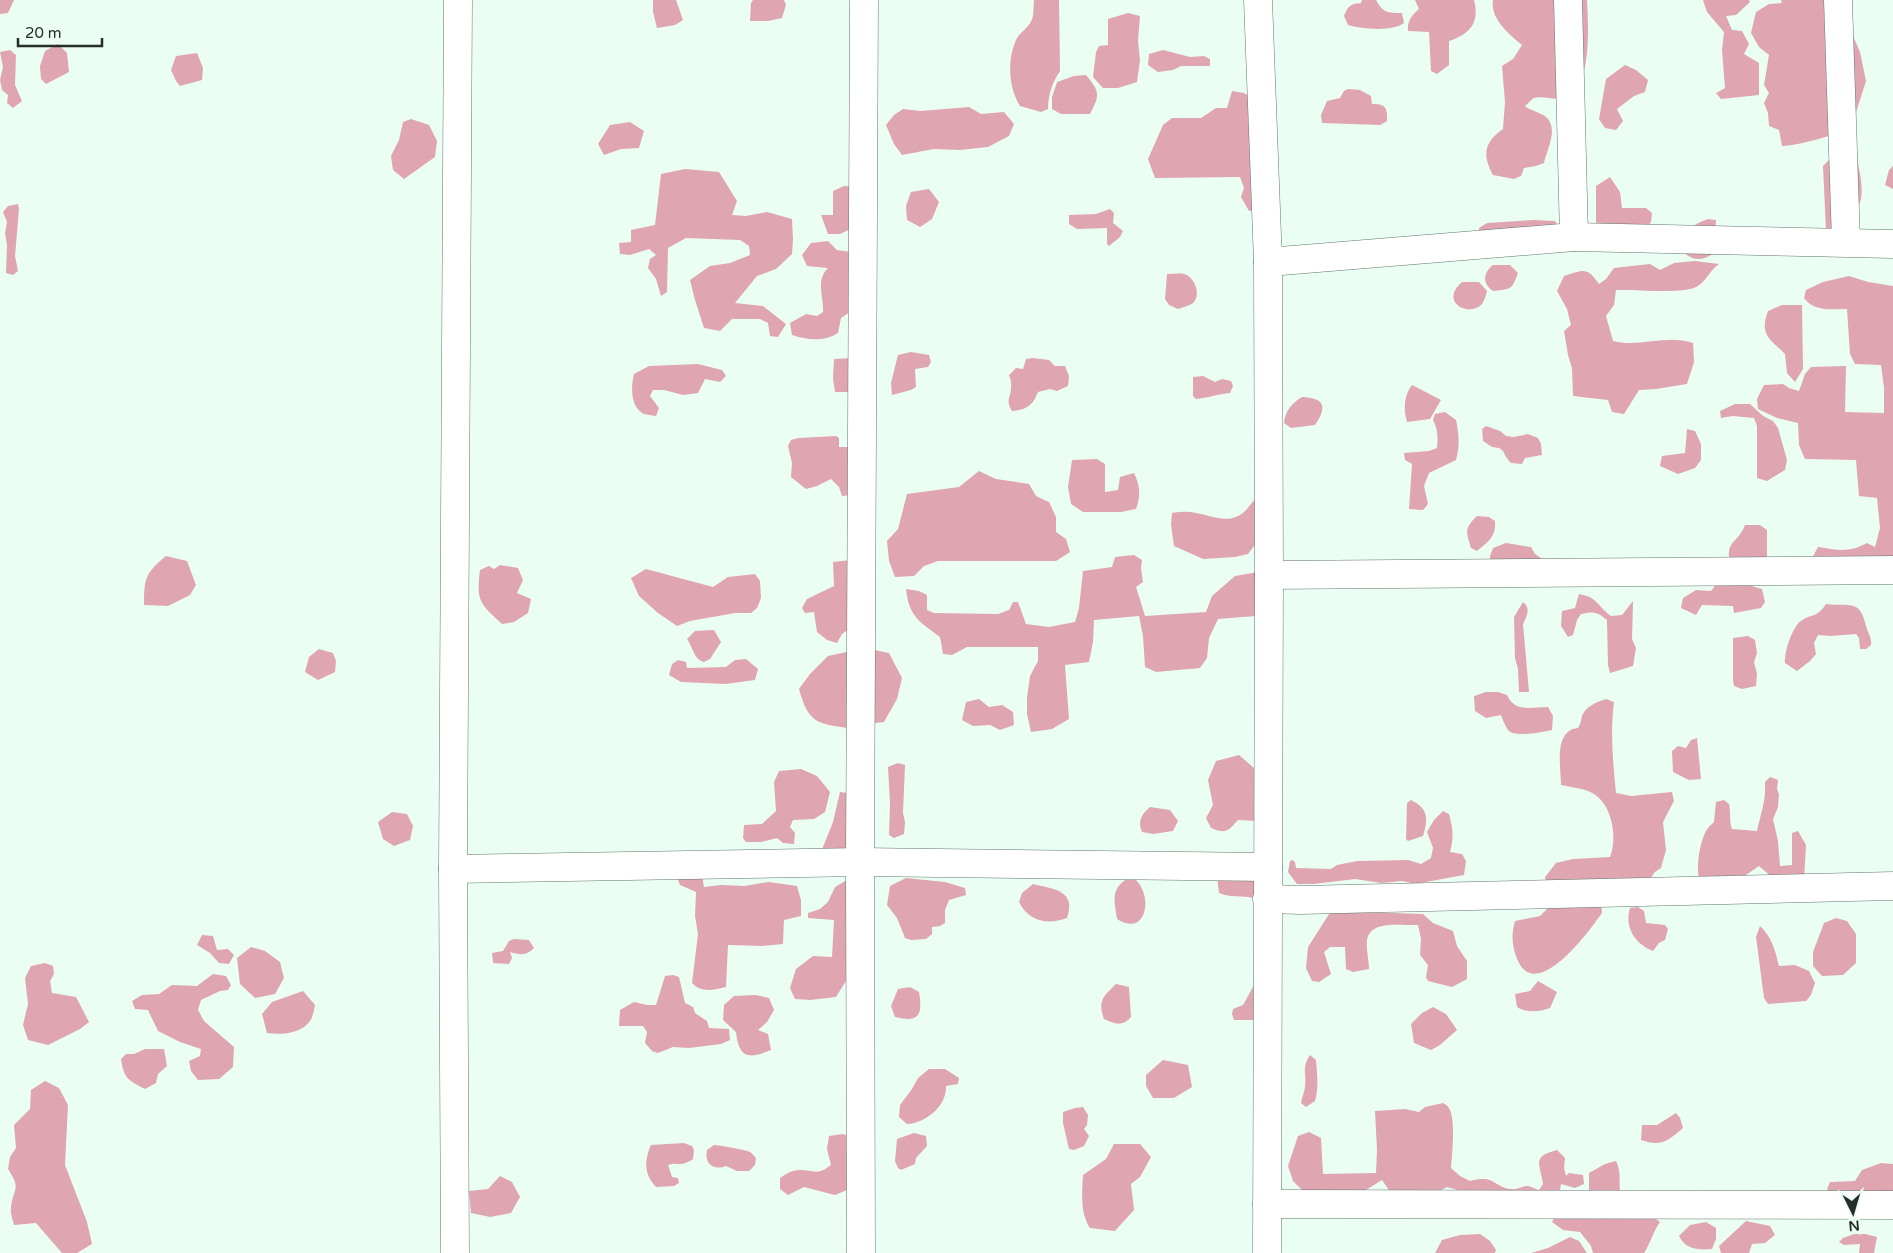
<svg xmlns="http://www.w3.org/2000/svg" width="1893" height="1253" font-family="'Varela Round',sans-serif">
<style>
.forest{fill:#dfa5b0}
.lines{fill:none;stroke-linecap:round;stroke-linejoin:round}
.street-casing{stroke:#62776c;stroke-width:29}
.street{stroke:#fff;stroke-width:28}
</style>
<rect width="100%" height="100%" fill="#ebfef4"/>
<g class="forest">
<polygon points="0,0 14,0 8,13 0,14"/>
<polygon points="653,0 676,0 683,20 675,25 657,28 653,12"/>
<polygon points="753,0 784,0 786,5 782,18 768,21 750,21 751,3"/>
<path d="M1034,0H1059L1060,71C1052,83 1048,95 1048,109L1041,112L1020,106C1008,87 1007,58 1017,38C1020,33 1025,30 1028,26C1035,18 1033,10 1034,0Z"/>
<path d="M1362,0H1376C1383,13 1388,13 1402,13L1404,23C1392,32 1362,29 1348,25L1344,16C1348,6 1350,4 1361,3Z"/>
<path d="M1415,0H1474C1480,23 1470,34 1449,41V65L1437,74L1431,71L1429,32L1408,31C1407,21 1412,15 1419,9Z"/>
<path d="M1493,0H1587C1588,23 1593,88 1565,98C1556,101 1543,95 1534,98C1531,99 1528,104 1525,106C1531,111 1540,112 1546,117C1559,129 1547,149 1544,163L1536,166L1524,168L1521,176L1514,179L1493,175C1482,155 1484,142 1503,129L1505,102L1502,66L1513,59L1522,45C1509,34 1490,19 1493,0Z"/>
<polygon points="1703,0 1749,0 1750,2 1736,15 1726,16 1732,30 1742,31 1749,44 1744,54 1759,63 1759,95 1721,99 1716,93 1725,88 1722,50 1724,32 1707,12"/>
<path d="M1781,0H1846L1847,22L1860,52L1866,81L1850,131C1827,135 1805,145 1782,146L1779,130L1769,126L1768,113L1764,103L1769,93L1764,85L1769,55L1759,47L1751,33L1756,12L1769,4L1782,3Z"/>
<polygon points="1128,13 1140,16 1138,41 1140,60 1137,82 1118,88 1103,88 1093,77 1096,52 1099,46 1108,45 1108,19"/>
<polygon points="58,44 67,53 69,72 46,84 41,79 40,66 45,51"/>
<polygon points="10,50 16,55 15,85 22,101 13,108 7,103 8,95 2,90 0,80 3,67 0,52"/>
<polygon points="1163,50 1190,57 1204,56 1210,59 1210,66 1181,66 1173,70 1158,72 1148,65 1149,54"/>
<polygon points="197,53 203,68 202,80 180,86 176,81 171,70 176,56"/>
<polygon points="1625,65 1636,70 1648,80 1645,92 1634,96 1617,109 1623,121 1616,130 1605,128 1599,119 1606,79"/>
<path d="M1086,75C1100,92 1100,95 1090,114H1061L1052,109V97L1057,82L1074,76Z"/>
<path d="M1348,89L1360,90L1371,96L1372,104C1385,103 1388,108 1387,121L1380,125L1322,123L1321,115L1327,101L1340,98L1344,91Z"/>
<polygon points="1232,91 1244,93 1255,100 1262,209 1249,211 1241,197 1244,188 1240,177 1155,178 1148,159 1163,125 1172,118 1201,118 1216,108 1227,108"/>
<polygon points="969,107 981,114 1004,112 1014,124 1009,136 988,147 960,150 934,149 902,155 894,144 886,125 894,115 903,109 921,111"/>
<polygon points="411,119 429,125 437,141 435,157 404,179 393,170 391,156 399,140 403,122"/>
<polygon points="630,122 644,131 639,148 621,149 604,155 598,144 610,125"/>
<path d="M1842,156L1858,163C1860,174 1863,187 1861,199C1858,212 1846,225 1839,236L1826,231L1823,166L1831,158Z"/>
<polygon points="1893,166 1893,189 1885,185 1889,170"/>
<polygon points="685,169 719,172 737,201 732,215 746,216 767,212 792,219 793,239 792,254 776,269 757,276 735,303 763,306 786,324 778,337 770,336 768,323 760,319 732,319 720,331 704,328 695,300 690,280 710,266 730,263 750,255 749,246 740,240 686,238 668,248 667,292 661,296 656,279 648,268 650,259 656,255 649,249 630,255 620,254 619,243 631,242 631,230 655,225 661,174"/>
<polygon points="1610,177 1620,192 1622,208 1646,208 1652,213 1651,222 1647,228 1599,232 1596,222 1596,186"/>
<polygon points="844,186 858,187 855,227 840,234 828,234 821,215 833,215 833,191"/>
<polygon points="929,189 939,202 932,219 920,227 907,220 906,206 911,192"/>
<polygon points="18,204 19,209 15,256 18,271 13,275 6,273 7,245 5,233 7,222 3,212 8,206"/>
<polygon points="1110,209 1114,213 1113,223 1123,231 1120,237 1109,246 1107,244 1107,228 1077,229 1069,224 1069,215 1096,214"/>
<path d="M1708,219L1716,220L1714,253C1701,263 1689,260 1680,248C1686,230 1689,226 1708,219Z"/>
<polygon points="1533,220 1555,221 1560,229 1479,238 1479,228 1487,223"/>
<path d="M828,241L837,250L851,252L856,308L841,318L838,333C824,342 807,340 792,335L790,323L806,314L817,316L823,312C824,297 815,281 828,268L807,266L802,255L811,243Z"/>
<path d="M1695,261L1719,264C1710,270 1706,281 1698,286C1685,295 1634,289 1616,290L1614,305L1606,316L1613,341C1639,348 1667,334 1693,343L1694,362L1687,384L1656,389L1639,390L1624,414L1612,412L1608,400L1573,396L1572,368L1568,355L1564,331L1571,325L1567,309L1557,291L1564,276C1583,270 1587,266 1599,284L1606,279L1614,268L1650,264L1660,270L1674,263Z"/>
<path d="M1493,265H1510L1518,273C1512,290 1511,289 1493,291C1482,283 1483,273 1493,265Z"/>
<path d="M1167,274C1173,274 1179,273 1184,274C1194,276 1202,295 1193,303C1189,306 1183,307 1178,309L1169,305L1165,299Z"/>
<path d="M1849,276L1868,282L1893,286V567L1811,560L1818,547C1838,550 1849,553 1867,543L1875,547L1880,528L1877,498L1859,496L1856,460L1805,459L1799,445L1798,423L1777,418L1758,409L1757,399L1764,385L1783,384L1789,388L1799,391L1805,374L1811,367L1846,366L1845,412L1884,413V388L1881,365L1855,364L1850,354L1847,309C1831,309 1814,312 1804,298L1806,290L1823,282Z"/>
<path d="M1462,282H1479L1487,291C1486,295 1484,302 1481,305C1468,317 1439,302 1462,282Z"/>
<path d="M1782,305H1802L1803,369L1795,382L1787,373L1785,354C1770,339 1759,335 1768,311Z"/>
<polygon points="911,352 929,355 931,362 928,367 915,369 916,387 911,390 892,395 891,383 898,355"/>
<polygon points="853,358 852,392 835,392 833,379 834,359"/>
<path d="M1033,358L1049,360L1055,366H1065L1069,376L1068,386L1057,391L1050,389L1038,392C1033,405 1027,410 1012,411C1005,399 1011,398 1011,387C1012,383 1010,378 1009,375L1016,368L1023,369L1026,359Z"/>
<path d="M698,364L722,370L726,376L720,382L705,379L698,393L683,395L664,390H653L650,396L659,408L656,416C652,415 647,415 644,414C630,407 631,386 634,374L649,366Z"/>
<path d="M1203,376L1215,382L1222,379L1231,381L1233,386L1230,393C1218,394 1208,398 1196,399L1193,396V377Z"/>
<path d="M1412,385L1441,400L1430,419L1407,422C1403,409 1404,395 1412,385Z"/>
<path d="M1302,397C1324,398 1328,406 1315,425L1291,428L1284,423C1285,411 1292,403 1302,397Z"/>
<polygon points="1735,404 1750,404 1763,416 1773,421 1778,428 1787,460 1785,470 1767,481 1757,478 1757,426 1754,418 1733,416 1721,418 1720,411"/>
<path d="M1445,412L1456,420C1459,434 1460,446 1456,460L1429,473L1424,486L1428,504L1423,510L1409,509L1412,464L1405,460L1404,453L1429,451L1437,448C1438,438 1438,429 1433,420L1435,414Z"/>
<polygon points="1486,426 1500,431 1506,436 1514,437 1528,434 1538,438 1541,444 1542,455 1525,458 1522,464 1511,463 1506,457 1503,451 1499,448 1492,447 1483,441 1482,429"/>
<polygon points="1687,429 1695,431 1701,444 1701,460 1695,468 1678,474 1660,466 1662,456 1685,453"/>
<polygon points="836,436 839,438 839,447 848,447 863,455 852,495 842,496 839,487 831,479 817,486 806,489 791,477 792,463 788,446 791,440 798,438"/>
<path d="M1097,459L1105,464V492L1118,490L1120,477L1134,473C1140,485 1141,496 1136,509L1121,512H1083L1071,504L1068,487L1072,460Z"/>
<polygon points="979,471 996,479 1029,484 1036,496 1049,502 1056,517 1056,532 1066,539 1070,552 1056,561 938,561 924,566 914,576 895,577 889,561 887,541 898,529 907,494 959,487"/>
<path d="M1255,499L1268,503L1257,542L1248,554L1235,557L1203,559L1174,546L1171,525L1172,513C1180,512 1188,511 1196,513C1210,515 1224,523 1238,516C1245,513 1250,505 1255,499Z"/>
<path d="M1477,516L1489,517L1495,521C1496,537 1488,542 1477,551L1471,548C1467,533 1463,529 1477,516Z"/>
<path d="M1745,525H1760L1767,530V559L1730,563C1725,540 1738,544 1745,525Z"/>
<polygon points="1506,543 1531,547 1535,554 1544,560 1491,570 1490,556 1493,548"/>
<path d="M1134,555L1142,560L1141,568L1143,582L1136,587L1145,616L1206,612L1212,596L1235,576L1258,572L1256,616L1218,619L1209,638L1207,658L1200,668L1156,672L1145,667L1143,636L1139,616L1094,620L1093,642L1089,662L1065,665L1069,719L1052,729L1031,732L1027,714V698L1030,676L1038,661V647H967L952,655L943,654L940,637C919,621 909,617 906,589L919,591L927,595V610L934,613L998,614L1009,610L1013,602H1018L1026,624L1049,627L1075,622L1079,608L1083,571L1112,567L1115,557Z"/>
<path d="M166,556L187,561L196,585L190,595L168,606L144,605C144,579 145,573 166,556Z"/>
<polygon points="860,559 853,626 842,634 837,643 827,640 817,632 814,612 805,613 802,608 807,599 834,586 833,562"/>
<path d="M500,565L518,568L523,580L517,593L531,599L528,613L514,622L502,624C480,604 476,601 480,570L489,566L494,569Z"/>
<polygon points="646,569 713,587 728,577 755,574 760,581 761,598 757,608 751,613 735,613 690,621 677,626 658,613 639,596 631,578"/>
<polygon points="1717,583 1748,585 1762,589 1765,602 1761,608 1734,613 1733,606 1702,605 1696,615 1681,608 1683,598 1696,590 1711,591"/>
<path d="M1579,594C1598,597 1597,606 1611,616L1622,615L1633,601L1632,639L1636,648L1633,666L1610,673L1608,665L1607,620C1598,612 1593,611 1581,614L1577,620L1573,635L1568,637L1561,626L1562,611L1575,608Z"/>
<path d="M1523,602C1531,608 1527,616 1523,624L1529,692H1519L1518,669L1515,658L1514,617Z"/>
<path d="M1826,604C1849,607 1860,598 1866,626C1868,633 1872,638 1871,645L1866,649H1860L1859,638L1856,634L1831,636L1818,635L1814,643L1816,654L1810,661L1797,671L1785,663C1784,653 1792,627 1801,621C1812,613 1816,619 1826,604Z"/>
<path d="M714,630L721,642L710,659L704,662C694,660 693,647 687,639L695,631Z"/>
<polygon points="1748,636 1755,640 1757,653 1754,662 1757,674 1756,686 1742,689 1734,686 1733,681 1733,638"/>
<path d="M865,648L889,653L902,678L897,699L884,722L858,725L853,729C819,723 809,726 799,689L810,674L828,656Z"/>
<polygon points="319,649 333,653 336,661 335,672 318,680 305,672 309,657"/>
<polygon points="746,659 758,669 755,680 726,684 681,682 669,675 672,664 678,660 686,662 687,668 726,667 735,660"/>
<path d="M1486,692H1498L1507,695C1515,713 1531,707 1548,707L1553,716L1552,730C1542,732 1514,738 1508,730C1505,726 1503,720 1501,715L1486,718L1475,711L1474,696Z"/>
<polygon points="979,699 989,707 1002,705 1013,712 1014,725 1000,730 990,725 973,726 962,720 966,702"/>
<path d="M1606,699L1614,702C1610,732 1613,763 1616,793L1631,796L1672,792L1674,801L1663,822L1666,850L1661,868L1655,872L1644,887L1600,894L1602,913C1590,930 1536,1005 1517,959C1512,946 1511,935 1515,921L1540,916L1548,908V892L1545,877L1556,863L1573,859L1610,857C1618,836 1612,800 1588,791C1580,788 1570,787 1561,785C1561,768 1553,730 1578,728C1581,723 1581,720 1582,716C1586,706 1597,702 1606,699Z"/>
<polygon points="1697,738 1701,779 1689,780 1673,772 1672,751 1678,746 1686,748 1691,740"/>
<path d="M1239,755L1254,768L1257,821L1238,820C1227,832 1226,834 1211,828L1206,818L1213,805L1208,780L1216,761Z"/>
<polygon points="898,763 905,765 903,813 905,822 904,834 894,838 889,835 890,803 888,767"/>
<polygon points="801,769 817,776 830,792 825,812 814,819 793,820 790,827 795,833 794,844 783,843 777,838 761,842 746,842 743,838 744,825 762,824 776,811 774,782 779,771"/>
<path d="M1770,777L1778,780L1777,789L1779,794L1778,807L1773,819L1778,841L1780,866L1792,865V833L1798,831L1806,845L1804,880L1773,878L1759,866L1743,877L1699,878C1696,865 1700,842 1706,831C1708,827 1712,824 1714,822L1716,802L1724,800L1729,804C1731,813 1729,821 1732,829L1757,831C1761,812 1766,802 1765,782Z"/>
<polygon points="840,792 855,794 853,849 821,852 833,822"/>
<path d="M1411,800C1429,809 1428,819 1423,836L1408,841L1406,839L1407,803Z"/>
<path d="M1150,807L1170,810L1178,821L1173,831L1153,834L1142,832C1137,821 1142,814 1150,807Z"/>
<path d="M1443,811L1449,814C1453,828 1454,838 1450,852L1462,854L1466,861L1464,875L1415,884L1402,881L1381,883L1355,879L1314,884H1297L1288,872L1290,861L1292,860L1295,862L1296,868L1331,869L1337,865L1357,861L1408,860L1421,864L1431,858L1433,848L1427,832L1434,820Z"/>
<polygon points="392,812 407,814 413,826 410,840 394,846 383,839 378,822"/>
<path d="M1264,872L1254,898C1242,895 1230,898 1219,893L1217,877Z"/>
<path d="M676,875H702L704,887L721,885L744,886L769,882L797,886L801,900V916L784,920L783,944L762,946L728,945L726,987C714,990 701,993 692,983L698,934L695,916L696,892L680,885Z"/>
<polygon points="906,878 945,882 965,888 966,895 949,900 945,910 945,923 940,926 932,927 932,934 926,939 911,940 905,938 897,918 887,905 890,886"/>
<polygon points="847,880 849,901 846,907 856,909 849,976 836,997 810,1000 795,999 790,988 796,969 813,956 832,957 834,920 808,918 808,913 820,909 828,902 835,887"/>
<path d="M1125,880H1136C1153,896 1147,938 1117,919C1115,903 1110,891 1125,880Z"/>
<path d="M1033,884C1053,889 1077,890 1067,918C1048,925 1029,922 1019,902L1022,893Z"/>
<path d="M1638,907L1644,911L1646,923L1665,925L1668,929L1665,940L1659,943L1653,951C1635,944 1624,927 1630,908Z"/>
<path d="M1331,911L1423,914L1433,923L1453,931L1457,946L1467,961V979L1452,987L1428,981L1426,977L1428,965L1420,955L1421,939L1418,925C1403,926 1369,919 1367,941C1366,948 1369,961 1369,969L1353,972L1346,969L1345,947H1330L1324,952L1331,974L1319,982L1312,981L1306,968L1308,947Z"/>
<polygon points="1836,918 1847,921 1856,934 1856,963 1843,975 1822,976 1813,966 1813,952 1824,923"/>
<path d="M1760,926C1772,937 1775,950 1779,966L1795,965L1809,971L1815,983L1811,995L1806,1001L1768,1004L1764,998L1756,937Z"/>
<polygon points="202,935 213,936 217,950 228,949 234,955 229,964 219,963 210,953 197,945"/>
<path d="M514,939L529,940L534,948C526,956 520,955 510,952L512,958L509,964L493,963L492,953L503,951L509,941Z"/>
<polygon points="251,947 265,951 280,962 284,978 275,994 255,998 240,984 237,958"/>
<polygon points="45,963 53,966 54,974 50,981 52,993 76,997 89,1022 80,1029 48,1045 28,1040 23,1025 28,1004 25,978 31,966"/>
<polygon points="213,974 226,976 231,985 228,990 220,991 201,1000 198,1010 204,1021 234,1047 233,1067 219,1079 198,1080 191,1071 189,1061 200,1056 201,1049 180,1042 158,1031 148,1010 135,1009 132,1001 142,995 159,994 172,985 197,986"/>
<polygon points="673,975 679,977 685,1003 693,1007 695,1013 707,1021 709,1028 729,1029 730,1040 721,1044 689,1048 673,1047 658,1053 652,1051 645,1043 647,1032 643,1026 619,1026 620,1010 634,1002 647,1005 656,1005 665,976"/>
<path d="M1538,981L1557,992L1550,1008C1539,1012 1527,1013 1517,1007L1515,994L1530,991Z"/>
<path d="M1116,984L1129,987L1131,1017C1122,1027 1115,1024 1104,1019C1097,1000 1104,996 1116,984Z"/>
<polygon points="1265,984 1258,1020 1234,1020 1232,1014 1233,1009 1243,1005 1254,985"/>
<path d="M910,987L919,992C923,1015 919,1023 895,1017L891,1006L898,989Z"/>
<path d="M303,991L315,1005C314,1010 313,1017 310,1021C301,1034 281,1035 267,1033L262,1014L272,1002Z"/>
<path d="M756,995L769,998L774,1010L767,1022L758,1030L768,1034L771,1050C749,1059 739,1059 736,1032L723,1020L724,1005L734,996Z"/>
<polygon points="1433,1007 1446,1014 1457,1030 1440,1045 1431,1050 1414,1043 1411,1024 1422,1013"/>
<path d="M145,1049H164L167,1066L158,1074L156,1083L145,1089C128,1080 124,1079 121,1059L126,1054H134Z"/>
<path d="M1310,1055L1316,1060C1317,1074 1319,1088 1315,1101L1306,1107L1301,1103C1302,1097 1304,1093 1305,1087C1307,1073 1301,1069 1310,1055Z"/>
<polygon points="1163,1060 1188,1065 1192,1087 1174,1098 1153,1098 1146,1086 1146,1075"/>
<path d="M929,1069H945L959,1078L958,1084L946,1086C947,1106 926,1123 907,1124L899,1117L900,1105L912,1089L918,1078Z"/>
<path d="M45,1081L59,1088L68,1105L65,1165L87,1222L92,1244L77,1253H62L36,1223L14,1225C13,1220 10,1213 11,1208C13,1188 22,1190 8,1169L10,1157L16,1148L14,1125L30,1109L31,1090Z"/>
<path d="M1443,1103C1445,1104 1448,1106 1449,1108C1456,1120 1452,1154 1451,1168L1460,1176L1470,1181C1495,1174 1493,1187 1511,1189C1517,1190 1522,1186 1527,1186C1531,1186 1535,1189 1539,1190L1543,1184C1540,1163 1531,1157 1557,1150L1565,1158L1564,1168L1566,1176L1569,1173L1583,1175L1584,1184L1575,1188L1561,1184L1559,1197L1461,1191L1447,1187L1424,1199L1392,1195L1382,1180L1350,1200L1308,1196L1293,1181L1288,1166L1298,1136L1309,1132L1321,1138L1323,1174L1376,1173L1377,1150L1375,1111L1405,1109L1419,1112L1425,1107Z"/>
<polygon points="1083,1107 1088,1115 1087,1125 1084,1129 1089,1136 1084,1146 1074,1150 1069,1149 1063,1123 1063,1112 1075,1108"/>
<path d="M1676,1113L1680,1118L1683,1128C1668,1141 1661,1147 1641,1140L1642,1125H1657Z"/>
<polygon points="914,1133 926,1136 927,1146 916,1158 915,1164 901,1170 898,1168 895,1161 897,1139"/>
<path d="M843,1134L857,1139L854,1187L835,1195L804,1187L788,1195L780,1189V1178C786,1174 792,1170 799,1170C815,1170 817,1176 831,1165L827,1149L829,1136Z"/>
<path d="M684,1143L692,1146L694,1150L693,1159C680,1168 678,1161 668,1165L672,1177L678,1178L679,1183L674,1186L656,1187C644,1174 644,1161 651,1145Z"/>
<path d="M1114,1144H1140L1151,1157L1140,1177L1131,1184L1134,1210L1115,1231L1090,1228C1080,1213 1082,1193 1083,1175L1106,1159Z"/>
<path d="M714,1145C718,1145 747,1150 750,1152C752,1153 754,1156 756,1158L755,1165L749,1171H737L726,1166C713,1171 704,1163 707,1150Z"/>
<path d="M1616,1161C1621,1170 1619,1180 1620,1191L1589,1194V1173L1605,1164Z"/>
<polygon points="1881,1163 1893,1164 1893,1202 1838,1202 1827,1189 1830,1182 1855,1181 1862,1170"/>
<polygon points="500,1176 512,1182 520,1197 511,1213 490,1217 471,1213 469,1191 488,1189"/>
<path d="M1646,1212L1660,1222C1653,1232 1651,1242 1644,1253H1593L1591,1246L1580,1232L1563,1230L1552,1222L1554,1218Z"/>
<polygon points="1746,1221 1770,1226 1775,1235 1765,1243 1752,1244 1749,1253 1721,1253 1719,1246"/>
<path d="M1706,1222L1716,1228V1239L1712,1249C1698,1250 1686,1250 1679,1236L1690,1225Z"/>
<polygon points="1480,1234 1490,1241 1496,1250 1495,1253 1435,1253 1442,1240 1460,1235"/>
<polygon points="1854,1234 1865,1234 1877,1237 1874,1253 1859,1253 1860,1244 1844,1245 1839,1242 1843,1238"/>
<polygon points="1570,1237 1579,1241 1587,1253 1531,1253 1548,1248"/>
</g>
<g class="lines">
<g class="street-casing">
<g id="street">
<polyline points="1258,0 1268,262 1269,575 1267,1253"/>
<polyline points="1568,0 1574,237"/>
<polyline points="1838,0 1846,242"/>
<polyline points="1268,262 1574,237 1893,244"/>
<polyline points="1269,575 1893,570"/>
<polyline points="453,869 860,862 1268,867"/>
<polyline points="1267,899 1300,900 1893,886"/>
<polyline points="1267,1204 1893,1205"/>
<polyline points="455,1253 453,869 458,0"/>
<polyline points="861,1253 860,862 864,0"/>
</g>
</g>
<use href="#street" class="street"/>
</g>
<g transform="translate(1853 1213) rotate(175)" stroke="#ebfef4" stroke-width="4" paint-order="stroke">
<path d="M0-4L9 19L0 12L-9 19Z" fill="#252e29"/>
<text y="-8" font-size="14" font-weight="bold" text-anchor="middle" fill="#252e29">N</text>
</g>
<path d="M18 38v8h84v-8" fill="none" stroke="#252e29" stroke-width="2.5"/>
<text x="25" y="38" font-size="15" fill="#252e29" stroke="#ebfef4" stroke-width="4" paint-order="stroke">20 m</text>
</svg>
